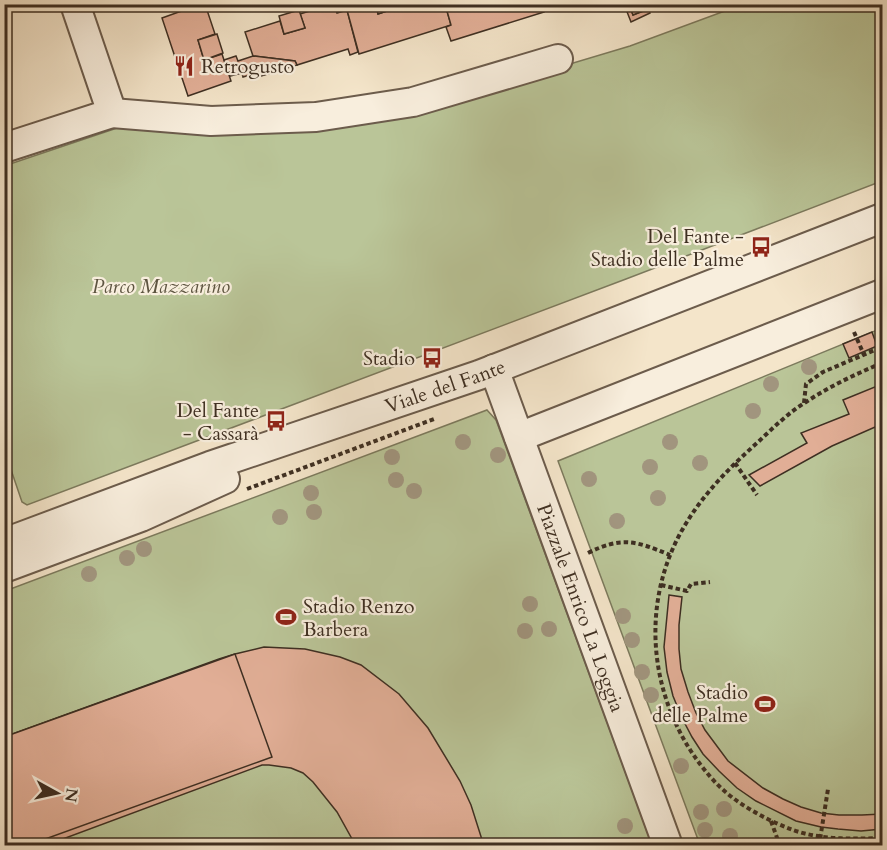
<svg xmlns="http://www.w3.org/2000/svg" width="887" height="850" font-family="Cardo,serif">
<style>
.green{fill:#bac598;stroke:#7c7a5d;stroke-width:1.5}
.building{fill:#e1ae96;stroke:#3e2f22;stroke-width:1.5}
.lines{fill:none;stroke-linecap:round;stroke-linejoin:round}
.minor-casing{stroke:#6c5c4c;stroke-width:32}
.path{stroke:#3e2f22;stroke-width:4;stroke-dasharray:4.5 3;stroke-linecap:butt}
.minor{stroke:#f8eedd;stroke-width:28}
.tree{fill:#a1957e}
.labels{text-anchor:middle;dominant-baseline:central;stroke-width:4.5;stroke-linejoin:round;paint-order:stroke}
.poi-label{font-size:20px;fill:#3e2f22;stroke:#f8eedd;text-anchor:end}
.park-label{font-size:20px;font-style:italic;fill:#5d5440;stroke:#f8eedd}
.street-label{font-size:20px;fill:#3e2f22;stroke:#f8eedd}
</style>
<rect width="100%" height="100%" fill="#f4e5ca"/>
<filter id="stains"><feTurbulence type="fractalNoise" baseFrequency=".00333" numOctaves="4"/><feColorMatrix values="0 0 0 0 .2 0 0 0 0 .09 0 0 0 0 .02 0 0 0 .5 -.17"/></filter>
<radialGradient id="worn" r=".72"><stop offset=".6" stop-color="#630" stop-opacity="0"/><stop offset="1" stop-color="#630" stop-opacity=".3"/></radialGradient>
<g class="green">
<polygon points="741,5 882,5 882,181 626,279 27,505 22,502 5,452 4,166 126,125 413,111 630,46"/>
<polygon points="882,328 882,845 700,845 558,461"/>
<polygon points="487,410 496,420 652,845 5,846 5,591"/>
</g>
<g class="building">
<polygon points="201,4 205,4 215,34 198,40 204,60 222,54 231,81 188,96 162,18"/>
<polygon points="332,4 334,4 337,13 347,10 358,52 350,55 348,49 297,65 295,61 253,56 245,32 280,21 284,34 305,28 300,14"/>
<polygon points="363,4 376,4 378,14 399,7 399,4 445,4 451,25 359,54 347,10"/>
<polygon points="376,4 399,4 399,7 378,14"/>
<polygon points="445,4 541,4 544,12 451,41 446,27 451,25"/>
<polygon points="624,4 629,4 633,15 649,9 650,13 631,22"/>
<polygon points="629,4 659,4 633,15"/>
<polygon points="299,10 305,28 284,34 279,16"/>
<polygon points="217,34 223,53 204,60 198,40"/>
<polygon points="236,56 238,61 253,56 295,61 297,65 261,76 260,72 243,77 242,73 230,76 224,60"/>
<polygon points="872,332 877,346 849,358 843,344"/>
<polygon points="882,384 882,424 832,446 760,486 749,475 807,443 801,433 849,414 843,400"/>
<polygon points="669,595 682,597 679,625 679,649 681,669 688,692 696,713 705,730 728,761 763,788 783,799 801,807 821,813 839,815 862,815 882,814 882,829 861,831 838,829 821,827 796,821 756,801 737,788 719,771 703,754 692,737 682,718 673,696 667,672 664,647"/>
<polygon points="264,647 305,649 340,657 361,665 399,694 428,728 460,781 471,805 484,846 356,846 337,812 313,782 303,773 291,768 269,765 262,765 44,846 4,846 4,737 219,659 235,654"/>
<polygon points="235,654 272,757 26,846 4,846 4,737"/>
</g>
<g class="lines">
<g class="minor-casing">
<g id="minor">
<polyline points="112,113 211,121 316,117 413,102 558,59"/>
<polyline points="4,148 112,113 75,4"/>
<path id="s1" d="M494,369L668,846"/>
<polyline points="519,437 882,294"/>
<path id="s2" d="M4,543L210,466L479,375L882,218"/>
<polyline points="4,568 141,517 225,479"/>
</g>
</g>
<g class="path">
<polyline points="854,332 864,355"/>
<path d="M882,363C856,374 830,386 806,402C788,413 773,428 757,443C728,469 701,496 681,532C636,614 652,715 716,783C735,803 766,820 793,830C821,840 853,839 882,838"/>
<polyline points="804,403 806,384 823,372 882,347"/>
<polyline points="735,463 757,495"/>
<polyline points="247,489 434,419"/>
<path d="M588,553C622,536 636,541 670,555"/>
<polyline points="661,585 687,591 691,584 710,582"/>
<polyline points="771,821 780,846"/>
<polyline points="819,846 828,789"/>
</g>
<use href="#minor" class="minor"/>
</g>
<g class="tree">
<circle cx="809" cy="367" r="8"/>
<circle cx="771" cy="384" r="8"/>
<circle cx="753" cy="411" r="8"/>
<circle cx="463" cy="442" r="8"/>
<circle cx="670" cy="442" r="8"/>
<circle cx="498" cy="455" r="8"/>
<circle cx="392" cy="457" r="8"/>
<circle cx="700" cy="463" r="8"/>
<circle cx="650" cy="467" r="8"/>
<circle cx="589" cy="479" r="8"/>
<circle cx="396" cy="480" r="8"/>
<circle cx="414" cy="491" r="8"/>
<circle cx="311" cy="493" r="8"/>
<circle cx="658" cy="498" r="8"/>
<circle cx="314" cy="512" r="8"/>
<circle cx="280" cy="517" r="8"/>
<circle cx="617" cy="521" r="8"/>
<circle cx="144" cy="549" r="8"/>
<circle cx="127" cy="558" r="8"/>
<circle cx="89" cy="574" r="8"/>
<circle cx="530" cy="604" r="8"/>
<circle cx="623" cy="616" r="8"/>
<circle cx="549" cy="629" r="8"/>
<circle cx="525" cy="631" r="8"/>
<circle cx="632" cy="640" r="8"/>
<circle cx="642" cy="672" r="8"/>
<circle cx="651" cy="695" r="8"/>
<circle cx="681" cy="766" r="8"/>
<circle cx="724" cy="809" r="8"/>
<circle cx="701" cy="812" r="8"/>
<circle cx="625" cy="826" r="8"/>
<circle cx="705" cy="830" r="8"/>
<circle cx="730" cy="836" r="8"/>
</g>
<defs>
<g id="restaurant-bare" transform="scale(1.62)"><path d="M-5-6h1v4h1v-4h1v4h1v-4h1v5L-1.5 .5V6h-2V.5L-5-1ZM5-6V6H3V1.5H1.5Q1.5-4 5-6Z" fill="#8f2418" stroke="#f8eedd" stroke-width="2.5" paint-order="stroke"/></g>
<g id="bus-bare" transform="scale(1.62)"><path d="M-5-6H5V4H4V6H2V4H-2V6H-4V4H-5ZM-3.5-4V0h7V-4ZM-3.5 1.2v1.5H-2V1.2ZM2 1.2v1.5H3.5V1.2Z" fill="#8f2418" stroke="#f8eedd" stroke-width="2.5" paint-order="stroke"/></g>
<g id="stadium-bare" transform="scale(1.62)"><path d="M0-5a6.5 5 0 1 0 0 10a6.5 5 0 1 0 0-10ZM-3.5-1.8h7v3.6h-7Z" fill="#8f2418" stroke="#f8eedd" stroke-width="2.5" paint-order="stroke"/></g>
</defs>
<g fill-rule="evenodd">
<use href="#restaurant-bare" x="184" y="66"/>
<use href="#bus-bare" x="761" y="247"/>
<use href="#bus-bare" x="432" y="358"/>
<use href="#bus-bare" x="276" y="421"/>
<use href="#stadium-bare" x="286" y="617"/>
<use href="#stadium-bare" x="765" y="704"/>
</g>
<g class="labels">
<g class="poi-label">
<text x="201" y="66" text-anchor="start">Retrogusto</text>
<text x="744" y="236">Del Fante -<tspan x="744" dy="23">Stadio delle Palme</tspan></text>
<text x="415" y="358">Stadio</text>
<text x="259" y="410">Del Fante<tspan x="259" dy="23">- Cassarà</tspan></text>
<text x="303" y="606" text-anchor="start">Stadio Renzo<tspan x="303" dy="23">Barbera</tspan></text>
<text x="748" y="692">Stadio<tspan x="748" dy="23">delle Palme</tspan></text>
</g>
<g class="park-label">
<text x="161" y="286">Parco Mazzarino</text>
</g>
<g class="street-label">
<text stroke="none"><textPath href="#s2" startOffset="468">Viale del Fante</textPath></text>
<text stroke="none"><textPath href="#s1" startOffset="254">Piazzale Enrico La Loggia</textPath></text>
</g>
</g>
<rect width="887" height="850" fill="none" stroke="#f4e5ca" stroke-width="24"/>
<rect x="6" y="6" width="875" height="838" fill="none" stroke="#3e2f22" stroke-width="3"/>
<rect x="12" y="12" width="863" height="826" fill="none" stroke="#3e2f22" stroke-width="1.5"/>
<g transform="translate(57 793) rotate(98)" stroke="#f8eedd" stroke-width="4.5" paint-order="stroke">
<path d="M0-4.5L10 22L0 15L-10 22Z" fill="#3e2f22"/>
<text y="-9" font-size="16" font-weight="bold" text-anchor="middle" fill="#3e2f22">N</text>
</g>
<rect width="100%" height="100%" filter="url(#stains)"/>
<rect width="100%" height="100%" fill="url(#worn)"/>
</svg>
